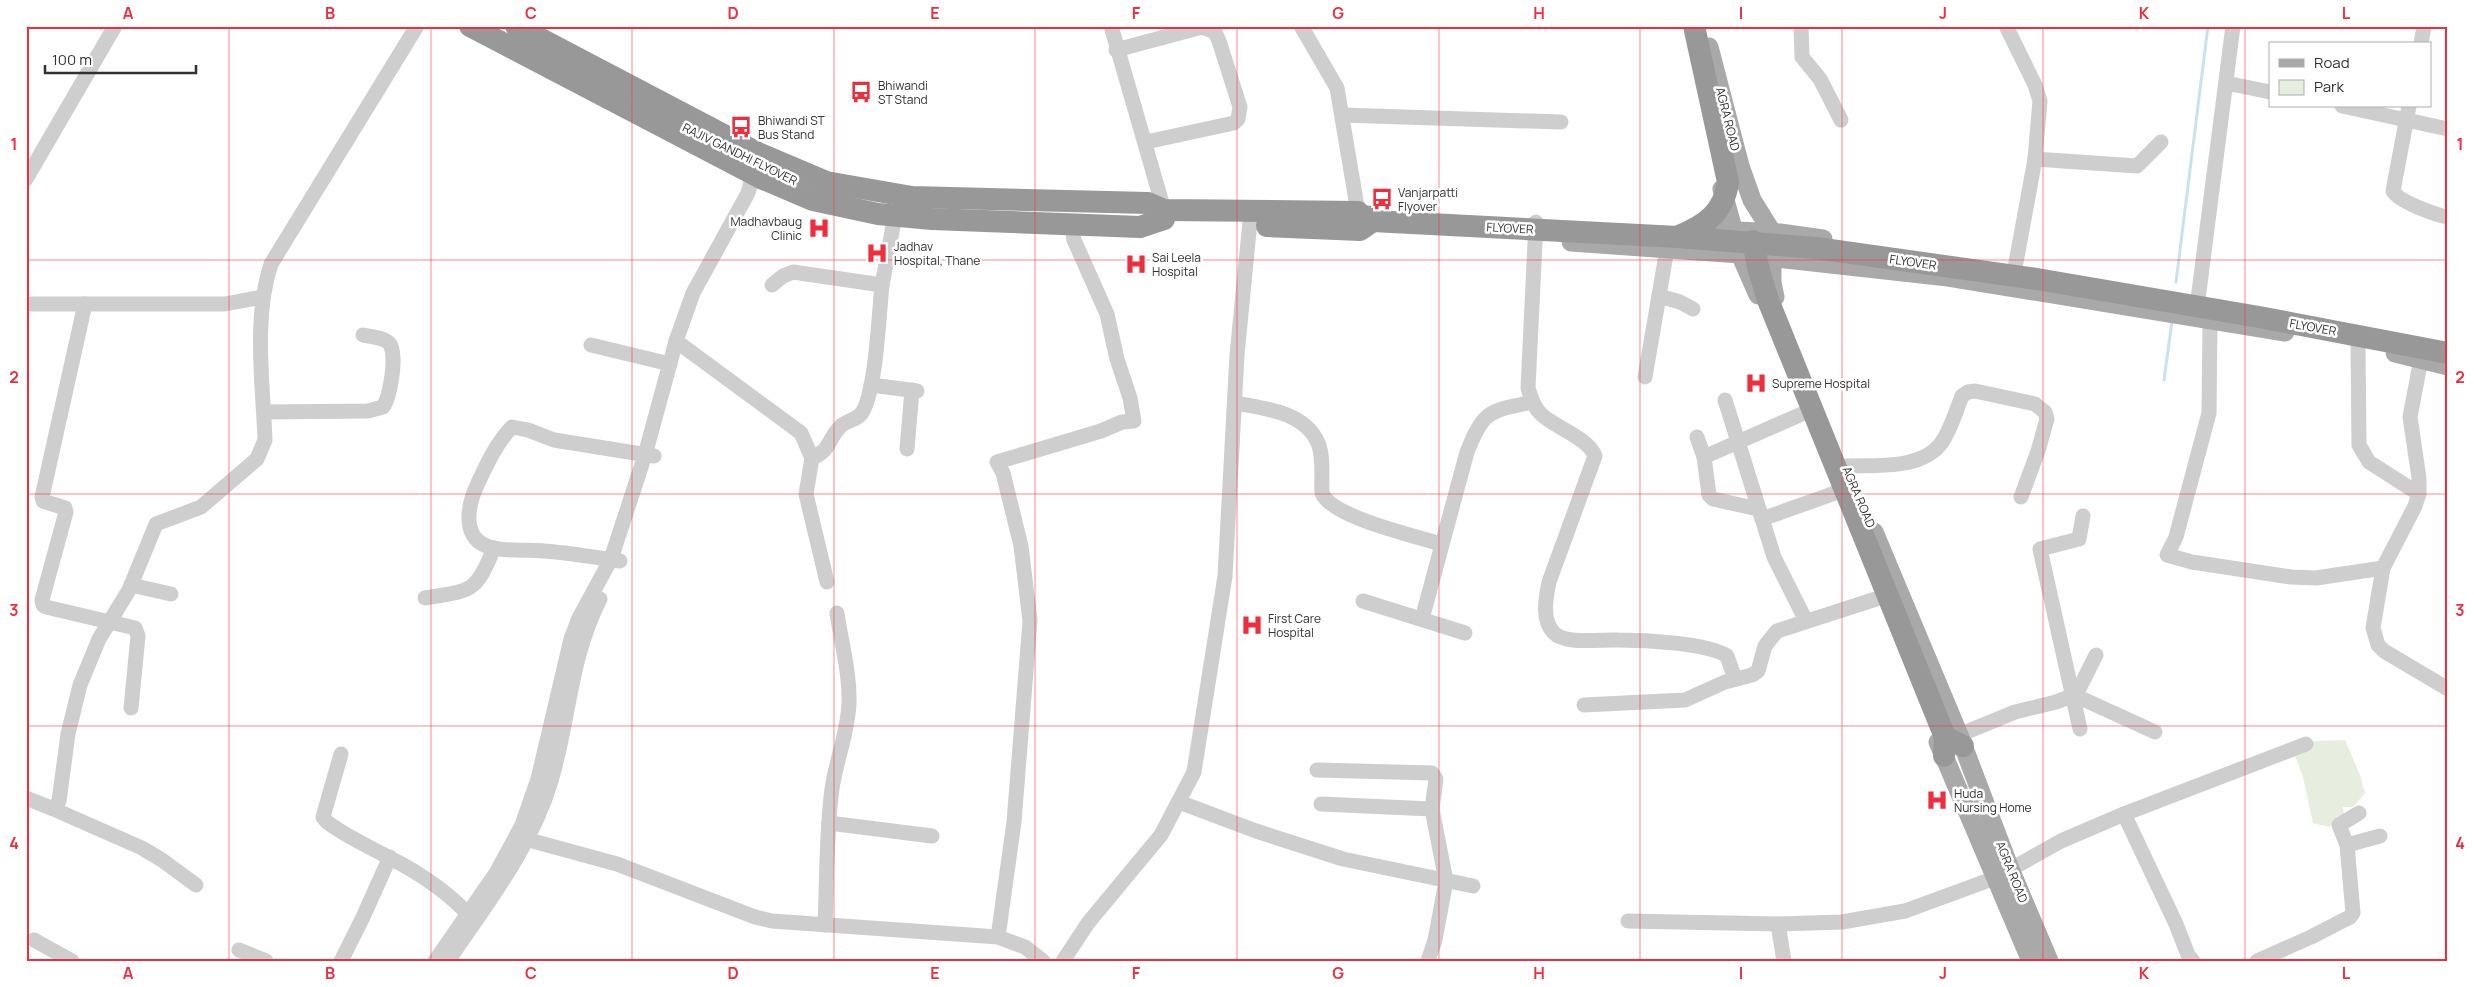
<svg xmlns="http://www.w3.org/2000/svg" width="2474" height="987" font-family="Manrope,sans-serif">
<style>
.green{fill:#e7eedf}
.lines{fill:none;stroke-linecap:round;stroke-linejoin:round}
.stream{stroke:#cae1ef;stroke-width:3}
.minor{stroke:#cecece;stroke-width:15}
.major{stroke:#a9a9a9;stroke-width:19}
.highway{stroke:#989898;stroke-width:22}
.grid{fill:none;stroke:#ee2d3d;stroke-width:1;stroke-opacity:0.55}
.labels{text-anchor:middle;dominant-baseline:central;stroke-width:5;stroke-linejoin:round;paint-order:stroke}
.poi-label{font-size:12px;fill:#313131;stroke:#fff;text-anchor:start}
.street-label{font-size:12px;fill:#313131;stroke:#fff}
.neatline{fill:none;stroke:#ee2d3d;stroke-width:2}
.grid-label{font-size:16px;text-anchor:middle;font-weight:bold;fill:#ee2d3d}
</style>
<rect width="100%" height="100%" fill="#fff"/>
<polygon class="green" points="2345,740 2360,775 2365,793 2353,807 2343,807 2344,815 2329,827 2313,823 2303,777 2295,756 2315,741"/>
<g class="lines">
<g class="stream">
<polyline points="2176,282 2208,26"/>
<polyline points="2164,380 2172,321"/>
</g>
<g class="minor">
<polyline points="1111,26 1164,210"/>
<polyline points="1301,26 1337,88 1358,212"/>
<polyline points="1801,26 1802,57 1820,79 1841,120"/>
<polyline points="2006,26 2035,85 2040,101 2035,159 2015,268"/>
<polyline points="2421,44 2424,26"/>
<polyline points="1116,50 1202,27 1215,32 1219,41 1240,107 1238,119 1234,123 1146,142"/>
<polyline points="2226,83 2270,92"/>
<polyline points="2342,106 2448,129"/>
<path d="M2409,106L2393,191C2399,202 2436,215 2448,217"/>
<polyline points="1342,115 1561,122"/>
<polyline points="2035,159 2137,166 2161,142"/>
<polyline points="26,179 115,26"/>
<path d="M1536,222L1528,388C1531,397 1533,406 1540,413C1553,427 1589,438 1595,456L1549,582C1546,597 1541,620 1554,633C1566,645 1602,639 1618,640C1643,640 1708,643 1727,656L1735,679"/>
<polyline points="772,285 783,276 793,272 882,285 895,216"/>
<polyline points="1659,296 1680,302 1693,309"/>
<polyline points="26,304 225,304 262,297"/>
<polyline points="85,304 42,497 43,501 65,508 66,512 42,600 43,605 46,607 135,628 138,636 131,708"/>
<polyline points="2196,315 2233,26"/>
<polyline points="2210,321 2209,413 2176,537 2167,555 2192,562 2291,577 2316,578 2383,568"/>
<polyline points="676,341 801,433 812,458 806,494 827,582"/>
<polyline points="591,345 670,364"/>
<polyline points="2358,345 2359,445 2369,462 2419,494"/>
<polyline points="2421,359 2410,417 2419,478 2419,494 2415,506 2383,568 2373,628 2378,645 2384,651 2448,689"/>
<polyline points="1645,377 1667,249"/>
<polyline points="871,385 917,391"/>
<polyline points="1725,400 1774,557 1806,621"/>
<path d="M1235,403C1264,408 1305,412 1318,443C1324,457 1321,478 1322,493C1331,517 1415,536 1441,544"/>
<path d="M264,412L368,411L383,407C390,398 398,353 389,343C383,337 371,337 363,335"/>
<polyline points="1697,437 1704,457 1709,495 1713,499 1758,509"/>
<polyline points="907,449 912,390"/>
<polyline points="1704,457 1804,413"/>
<path d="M812,458C831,450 827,441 839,428C844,421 855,421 861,414C876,395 879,312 882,285"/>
<path d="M1846,466C1875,465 1923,470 1942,442C1951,429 1956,411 1962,396L1968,392L1975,391L2035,404L2045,412L2047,419L2038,451L2021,497"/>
<polyline points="1762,519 1835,493"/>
<path d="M620,561C595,557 570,553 544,551C528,549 510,552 494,548C460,542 467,506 478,483C487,464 497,442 512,427L528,430L554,440L654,456"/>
<polyline points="131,585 171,594"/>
<path d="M425,598C472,590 475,594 494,548"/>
<polyline points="1363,601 1465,633"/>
<path d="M1422,619L1467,452C1484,410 1489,411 1533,402"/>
<polyline points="2074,695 2155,732"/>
<polyline points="1584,705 1685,700 1725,682 1752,675 1758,671 1765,646 1777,631 1879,598"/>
<polyline points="2080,729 2040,549 2079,539 2083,516"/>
<polyline points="1959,735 2015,712 2056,702 2074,695 2079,689 2096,655"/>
<path d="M341,754L323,817L327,822C347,837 368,846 390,858C422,874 449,893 473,919"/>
<polyline points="1317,770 1432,773 1436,779 1432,809"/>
<path d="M26,798L51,808L56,806L59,801L68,734L80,685L99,639L129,590L156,524L201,507L257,459L265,440C263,384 253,318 271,264L417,26"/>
<polyline points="1179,802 1256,831 1343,859 1473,886"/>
<polyline points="1321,804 1432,809 1446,881 1435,940 1428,961"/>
<polyline points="51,808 142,848 162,860 196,885"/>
<polyline points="2124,814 2176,924 2188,955 2193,961"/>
<polyline points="829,823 932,836"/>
<polyline points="518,837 617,864 755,917 772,921 998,937 1025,947 1043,961"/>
<polyline points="2347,845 2380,836"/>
<polyline points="1628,921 1778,924 1842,922 1905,911 1995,878 2061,841 2124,814 2306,744"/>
<polyline points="1778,924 1784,961"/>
<path d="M825,925C827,880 826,834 832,789C836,760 848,733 849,703C850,673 841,642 837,613"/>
<polyline points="998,937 1014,822 1030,621 1021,546 1003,473 997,462 1101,431 1122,422 1134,421 1130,398 1117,359 1107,314 1074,240 1071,223"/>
<polyline points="34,940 72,961"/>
<polyline points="239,950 266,961"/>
<polyline points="341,961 363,917 390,857"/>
<polyline points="435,961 496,873 522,825 538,779 571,639 579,618 611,559 645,455 676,341 693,293 748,193 755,167"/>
<path d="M448,961C487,903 531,848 551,781C570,717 569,661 600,599"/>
<polyline points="1063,961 1088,923 1161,835 1194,772 1225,576 1237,355 1251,211"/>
<polyline points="2257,961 2311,937 2350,917 2353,913 2347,845 2339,825 2359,813"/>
</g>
<g class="major">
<polyline points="1709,47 1740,166 1752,200 1772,232 1772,282 1775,297"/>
<polyline points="1722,189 1740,254 1758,295"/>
<polyline points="1716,230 1780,233 1823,239"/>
<polyline points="1571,242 1740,254 1948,277 2285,332"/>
<polyline points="2395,353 2448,366"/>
<polyline points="1874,532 1959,735 2010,869 2049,961"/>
<polyline points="1938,742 2031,961"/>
</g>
<g class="highway">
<polyline points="470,26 761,178 813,200 878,214 932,219 1140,227 1164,219"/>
<polyline points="516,26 760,154 826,182 912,197 1148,203 1164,210 1358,212 1362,216 1371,217 1373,221 1678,237 1816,248 2037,279 2259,317 2448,353"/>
<polyline points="1267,226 1360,230 1373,221"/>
<path d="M1679,236C1706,225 1724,212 1728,182L1694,26"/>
<polyline points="1753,241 1758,267 1768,300 1945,737 1944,756"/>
<polyline points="1945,737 1963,746"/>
</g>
</g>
<path class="grid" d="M229,26V961M431,26V961M632,26V961M834,26V961M1035,26V961M1237,26V961M1439,26V961M1640,26V961M1842,26V961M2043,26V961M2245,26V961M26,260H2448M26,494H2448M26,726H2448"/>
<defs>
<g id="bus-bare" transform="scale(1.725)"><path d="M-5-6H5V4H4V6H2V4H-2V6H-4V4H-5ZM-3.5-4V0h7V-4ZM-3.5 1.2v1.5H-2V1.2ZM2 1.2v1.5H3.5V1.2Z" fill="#ee2d3d" stroke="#fff" stroke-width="2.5" paint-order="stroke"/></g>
<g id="hospital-bare" transform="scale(1.725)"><path d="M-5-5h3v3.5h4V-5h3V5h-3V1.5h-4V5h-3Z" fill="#ee2d3d" stroke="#fff" stroke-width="2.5" paint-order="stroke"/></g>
</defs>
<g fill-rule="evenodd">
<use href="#bus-bare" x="861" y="92"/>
<use href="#bus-bare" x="741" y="127"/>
<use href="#bus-bare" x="1382" y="199"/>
<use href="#hospital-bare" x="819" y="228"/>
<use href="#hospital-bare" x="877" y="253"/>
<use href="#hospital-bare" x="1136" y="264"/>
<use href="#hospital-bare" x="1756" y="383"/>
<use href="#hospital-bare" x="1252" y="625"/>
<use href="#hospital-bare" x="1937" y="800"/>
</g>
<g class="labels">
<g class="poi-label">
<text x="878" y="85">Bhiwandi<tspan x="878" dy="14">ST Stand</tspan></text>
<text x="758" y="120">Bhiwandi ST<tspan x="758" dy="14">Bus Stand</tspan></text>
<text x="1398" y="192">Vanjarpatti<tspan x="1398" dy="14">Flyover</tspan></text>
<text x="802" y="221" text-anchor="end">Madhavbaug<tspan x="802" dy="14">Clinic</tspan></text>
<text x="894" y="246">Jadhav<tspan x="894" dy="14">Hospital, Thane</tspan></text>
<text x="1152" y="257">Sai Leela<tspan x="1152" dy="14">Hospital</tspan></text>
<text x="1772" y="383">Supreme Hospital</text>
<text x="1268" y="618">First Care<tspan x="1268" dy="14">Hospital</tspan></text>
<text x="1954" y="793">Huda<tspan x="1954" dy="14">Nursing Home</tspan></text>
</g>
<g class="street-label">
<text transform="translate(1728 119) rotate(76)">AGRA ROAD</text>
<text transform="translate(740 154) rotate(26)">RAJIV GANDHI FLYOVER</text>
<text transform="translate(1510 228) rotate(3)">FLYOVER</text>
<text transform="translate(1913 262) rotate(8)">FLYOVER</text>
<text transform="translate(2313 327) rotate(10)">FLYOVER</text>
<text transform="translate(1859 497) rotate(67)">AGRA ROAD</text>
<text transform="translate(2012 872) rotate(68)">AGRA ROAD</text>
</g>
</g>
<rect width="2474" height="987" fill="none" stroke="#ffffff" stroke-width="55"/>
<rect x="2269" y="42" width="162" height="65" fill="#ffffff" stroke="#adadad"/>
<rect x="2279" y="59" width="25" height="8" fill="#a9a9a9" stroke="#adadad"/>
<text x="2314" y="68" font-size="15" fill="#313131">Road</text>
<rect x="2279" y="80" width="25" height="15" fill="#e7eedf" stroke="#adadad"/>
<text x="2314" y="92" font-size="15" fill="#313131">Park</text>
<path d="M45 65v8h151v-8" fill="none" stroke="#313131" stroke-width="2.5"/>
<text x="52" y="65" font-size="15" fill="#313131" stroke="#ffffff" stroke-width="4" paint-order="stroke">100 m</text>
<rect x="28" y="28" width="2418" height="932" class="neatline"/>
<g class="grid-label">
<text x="128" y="19">A</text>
<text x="330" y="19">B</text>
<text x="531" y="19">C</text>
<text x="733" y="19">D</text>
<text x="935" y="19">E</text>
<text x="1136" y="19">F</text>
<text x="1338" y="19">G</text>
<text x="1539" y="19">H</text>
<text x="1741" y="19">I</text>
<text x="1943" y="19">J</text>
<text x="2144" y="19">K</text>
<text x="2346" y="19">L</text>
<text x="14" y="150">1</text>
<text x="2460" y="150">1</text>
<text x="14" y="383">2</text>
<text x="2460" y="383">2</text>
<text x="14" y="616">3</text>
<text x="2460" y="616">3</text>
<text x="14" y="849">4</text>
<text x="2460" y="849">4</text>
<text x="128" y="979">A</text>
<text x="330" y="979">B</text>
<text x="531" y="979">C</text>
<text x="733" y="979">D</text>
<text x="935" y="979">E</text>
<text x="1136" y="979">F</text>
<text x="1338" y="979">G</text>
<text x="1539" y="979">H</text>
<text x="1741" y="979">I</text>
<text x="1943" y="979">J</text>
<text x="2144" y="979">K</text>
<text x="2346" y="979">L</text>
</g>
</svg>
